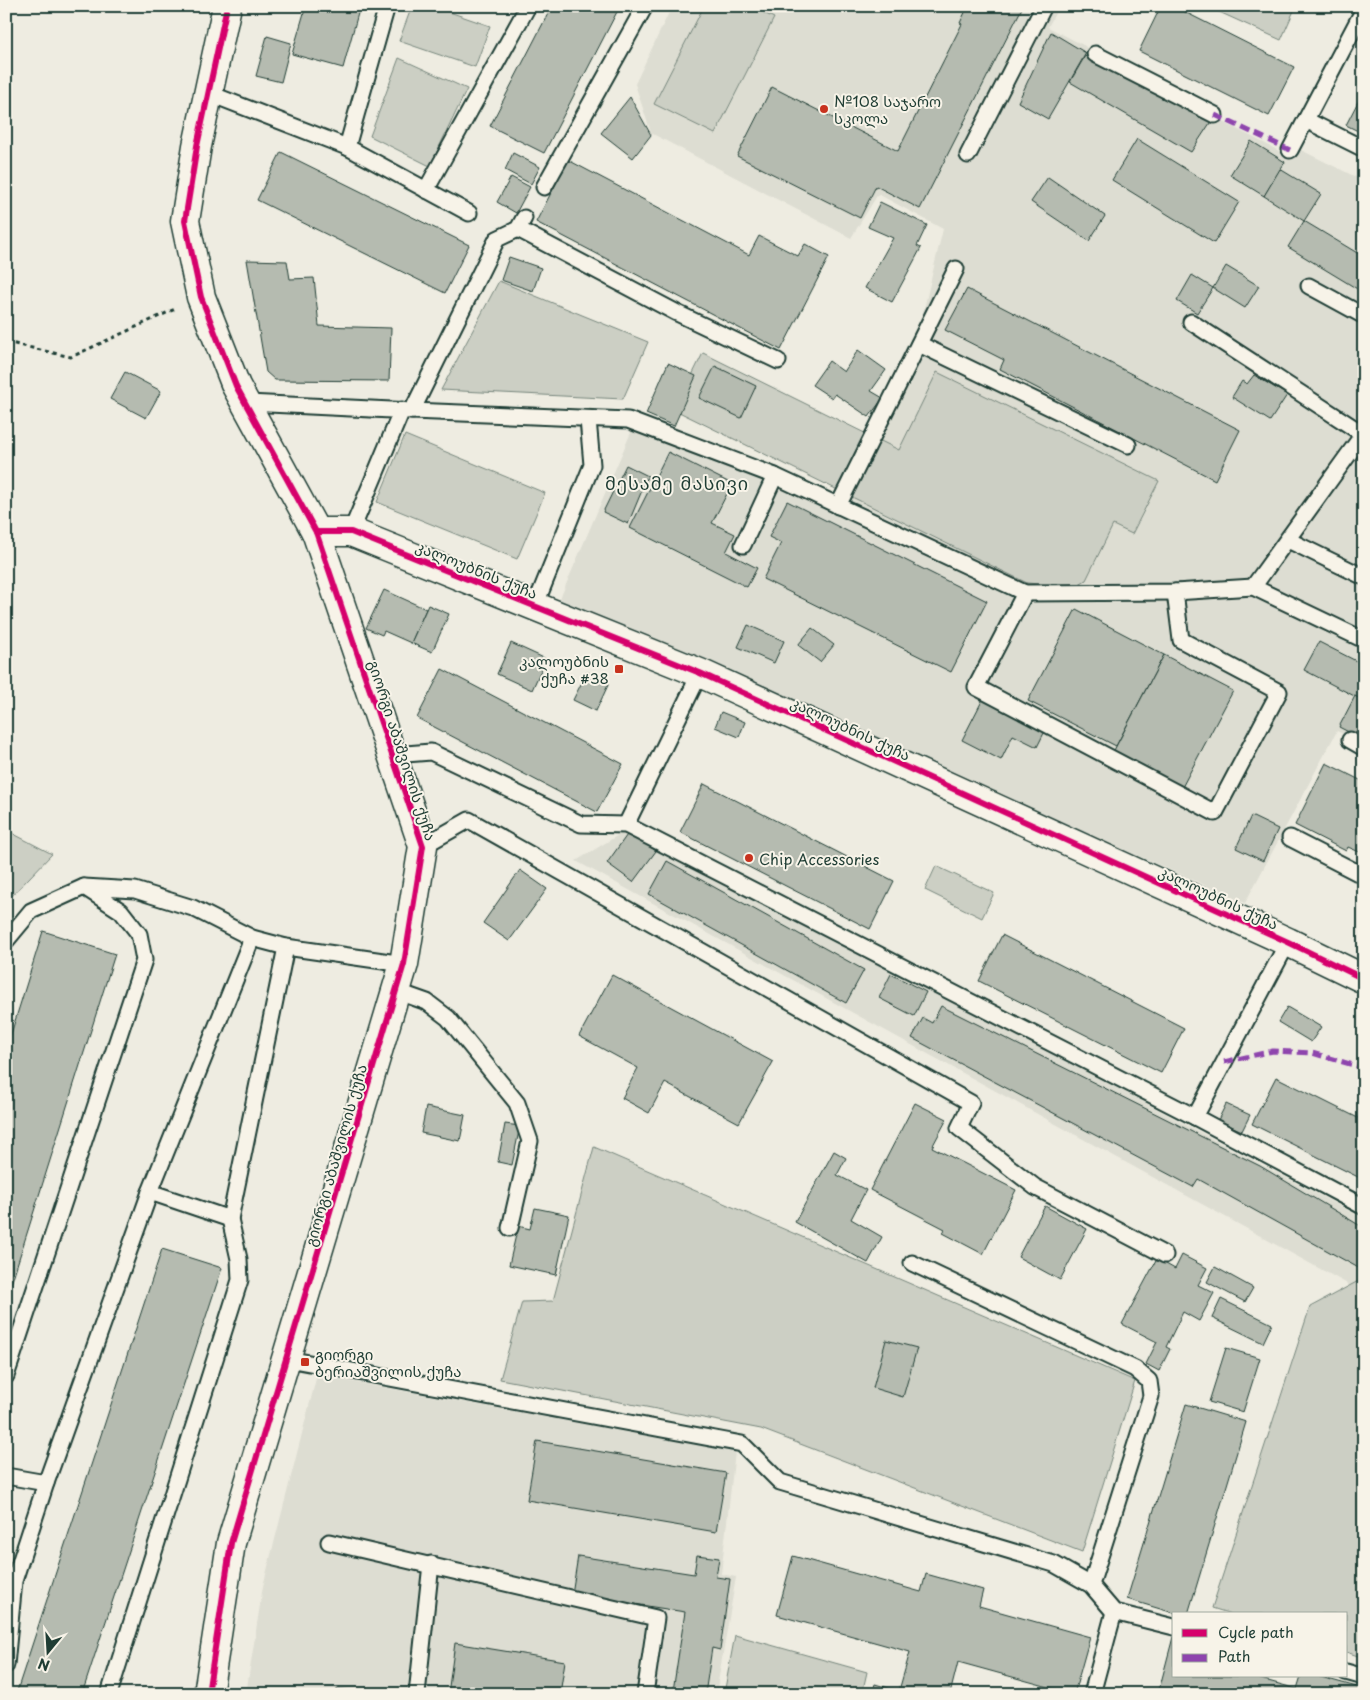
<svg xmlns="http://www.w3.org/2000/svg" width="1370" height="1700" font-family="'Playpen Sans','Noto Sans Georgian',sans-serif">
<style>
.built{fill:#ddddd2}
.green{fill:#cccfc4;stroke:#76867c}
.building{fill:#b5bbb0;stroke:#1f3d34}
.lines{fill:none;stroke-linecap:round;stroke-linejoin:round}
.lane-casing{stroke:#1f3d34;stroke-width:19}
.secondary-casing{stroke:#1f3d34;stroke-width:31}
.path{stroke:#1f3d34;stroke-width:3;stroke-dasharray:4 4;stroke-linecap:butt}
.lane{stroke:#f7f3e8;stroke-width:15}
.secondary{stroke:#f7f3e8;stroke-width:28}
.quiet{stroke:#8e44ad;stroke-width:5;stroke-dasharray:10 5;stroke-linecap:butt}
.cycleway-casing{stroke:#f7f3e8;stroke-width:9}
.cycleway{stroke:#d6006c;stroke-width:6}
.poi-dot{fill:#c8321e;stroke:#f7f3e8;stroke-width:2}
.labels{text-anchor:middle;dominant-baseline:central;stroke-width:4;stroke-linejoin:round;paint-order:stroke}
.poi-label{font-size:15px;fill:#1f3d34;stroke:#f7f3e8;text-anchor:start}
.street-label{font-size:15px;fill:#1f3d34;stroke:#f7f3e8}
.quarter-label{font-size:18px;letter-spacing:1px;fill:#1f3d34;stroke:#f7f3e8}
</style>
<rect width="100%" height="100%" fill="#eeece1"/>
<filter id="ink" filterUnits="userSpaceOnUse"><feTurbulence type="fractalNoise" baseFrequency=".02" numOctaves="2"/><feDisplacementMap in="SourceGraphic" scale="10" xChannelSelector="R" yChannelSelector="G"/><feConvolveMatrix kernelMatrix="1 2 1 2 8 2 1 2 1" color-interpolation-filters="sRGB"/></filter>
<g filter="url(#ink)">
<g class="built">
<polygon points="672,6 1059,6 1048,27 1085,46 1092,55 1289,156 1301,150 1364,181 1364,744 1337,731 1245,903 559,601 632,430 828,507 923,313 943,229 878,194 851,238 651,133 635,84"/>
<polygon points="628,829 1364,1219 1364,1293 576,861"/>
<polygon points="317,1375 735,1452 721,1574 736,1577 716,1694 246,1694 263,1586"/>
</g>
<g class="green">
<polygon points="412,6 432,6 490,26 475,67 399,41"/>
<polygon points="704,6 750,6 774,18 715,134 654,104"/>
<polygon points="1206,6 1296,6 1281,40"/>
<polygon points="399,58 467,89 430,166 370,136"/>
<polygon points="499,281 648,342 623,399 441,390"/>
<polygon points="703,353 899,450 937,372 1159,481 1132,534 1113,525 1086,580 1074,587 1027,583 675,410"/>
<polygon points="405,435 545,493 517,559 377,502"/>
<polygon points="6,830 52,854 6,902"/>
<polygon points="936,866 994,893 982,918 925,890"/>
<polygon points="594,1147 1135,1381 1082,1552 761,1429 500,1379 522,1302 553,1301"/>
<polygon points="1364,1278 1364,1658 1346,1652 1346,1614 1231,1614 1212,1608 1310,1307"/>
<polygon points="735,1635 867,1672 862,1694 724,1694"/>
</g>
<g class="building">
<polygon points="306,6 360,6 343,68 292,54"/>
<polygon points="552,6 620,6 544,153 490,126"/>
<polygon points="968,6 1023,6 920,209 876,186 860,218 737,156 772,87 898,151 962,24 960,23"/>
<polygon points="1161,6 1173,6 1294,67 1269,116 1139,51"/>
<polygon points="1051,32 1086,53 1048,119 1018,102"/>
<polygon points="267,36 291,43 281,82 256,76"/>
<polygon points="1085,56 1212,120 1191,152 1070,82"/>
<polygon points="1364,90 1364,134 1346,125"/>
<polygon points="630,97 651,135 633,158 601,133"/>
<polygon points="1137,139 1239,202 1214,243 1112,180"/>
<polygon points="1251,141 1285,162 1264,196 1230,175"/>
<polygon points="281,152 469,245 445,293 257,200"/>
<polygon points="513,153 540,167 531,184 505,170"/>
<polygon points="568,160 749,255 759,236 798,256 805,244 829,257 781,350 536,222"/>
<polygon points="1280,169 1321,194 1304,221 1264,196"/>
<polygon points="511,177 530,187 516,213 497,202"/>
<polygon points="1048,177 1105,216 1089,241 1031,202"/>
<polygon points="880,202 927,225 917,246 921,248 892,302 865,288 893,238 868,227"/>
<polygon points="1304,221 1364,257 1364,293 1288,247"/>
<polygon points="509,257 541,268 533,291 501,280"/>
<polygon points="247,260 287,261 290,279 314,278 319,326 391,328 389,381 275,380 266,372"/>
<polygon points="1226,266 1259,286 1245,308 1213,288"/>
<polygon points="1192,275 1213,288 1197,313 1177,301"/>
<polygon points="967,289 1240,430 1215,480 1000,369 1004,360 945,330"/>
<polygon points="858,350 886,370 871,391 883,398 869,417 835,394 832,398 812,385 829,361 844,372"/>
<polygon points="668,363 696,376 674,426 646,414"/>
<polygon points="715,366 756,386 741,418 699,398"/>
<polygon points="125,372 161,391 146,418 110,399"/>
<polygon points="1254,375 1287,395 1270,421 1232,397 1242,381 1247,384"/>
<polygon points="668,452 732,484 712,523 735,534 726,552 757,568 747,587 630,528"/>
<polygon points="626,465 648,476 628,524 603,512"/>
<polygon points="787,501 987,601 951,672 763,579 781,543 769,537"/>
<polygon points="384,590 426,609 411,643 384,631 382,635 366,628"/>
<polygon points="428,605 449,614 432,652 411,643"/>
<polygon points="1076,609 1164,655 1116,746 1028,701"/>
<polygon points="748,625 784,641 774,663 738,647"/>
<polygon points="812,628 834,645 820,662 798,645"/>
<polygon points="1319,642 1364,665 1364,701 1304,670"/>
<polygon points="511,643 546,659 532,690 497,674"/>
<polygon points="1164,655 1233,691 1180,791 1111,756"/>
<polygon points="442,669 623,764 597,812 417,718"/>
<polygon points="587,672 609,683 596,711 573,700"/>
<polygon points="1355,696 1364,701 1364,740 1339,727"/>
<polygon points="984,697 1046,729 1037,747 1013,735 1001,760 962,740"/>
<polygon points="721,712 745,722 739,737 715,727"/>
<polygon points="1326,763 1364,782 1364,854 1348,847 1346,851 1295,825"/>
<polygon points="704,784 894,881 870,929 680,832"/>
<polygon points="1251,816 1278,829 1263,861 1236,848"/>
<polygon points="629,832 656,851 633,882 607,863"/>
<polygon points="667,861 864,970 846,1003 649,894"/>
<polygon points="520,870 547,889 509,941 483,923"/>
<polygon points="43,931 115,954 6,1300 6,1050"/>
<polygon points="1002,935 1184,1028 1161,1073 979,981"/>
<polygon points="891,974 926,992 914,1016 879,998"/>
<polygon points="612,975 773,1062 739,1123 665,1083 649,1113 622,1098 638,1068 579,1036"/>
<polygon points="941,1006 1260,1166 1364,1228 1364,1271 1198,1179 1193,1187 912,1038 923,1018 932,1023"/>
<polygon points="1287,1007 1321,1027 1311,1042 1278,1022"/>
<polygon points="1276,1077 1364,1121 1364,1180 1252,1124"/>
<polygon points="915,1103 947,1119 932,1147 1016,1190 983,1254 943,1233 945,1229 870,1190"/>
<polygon points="1226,1104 1250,1115 1242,1131 1218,1120"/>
<polygon points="426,1107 465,1115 460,1141 421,1133"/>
<polygon points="505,1124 520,1126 512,1165 498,1162"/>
<polygon points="834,1151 846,1158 837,1175 866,1190 851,1219 882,1237 868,1263 795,1222"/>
<polygon points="1045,1206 1087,1229 1060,1280 1018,1257"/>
<polygon points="535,1208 569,1215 556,1275 509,1265 518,1226 530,1229"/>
<polygon points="162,1249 222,1268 82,1694 16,1694"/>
<polygon points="1182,1255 1207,1268 1198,1285 1214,1293 1199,1321 1183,1312 1166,1347 1170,1349 1159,1371 1146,1364 1157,1342 1122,1324 1157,1259 1175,1269"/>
<polygon points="1215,1267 1253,1288 1245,1302 1207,1282"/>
<polygon points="1221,1299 1272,1324 1263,1343 1212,1318"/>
<polygon points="886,1340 917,1348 903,1397 873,1388"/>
<polygon points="1226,1348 1260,1358 1243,1412 1209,1402"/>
<polygon points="1186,1404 1246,1422 1188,1614 1177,1614 1127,1599"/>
<polygon points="537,1441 726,1473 716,1532 527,1500"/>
<polygon points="697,1555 719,1558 716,1577 730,1579 720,1650 712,1648 705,1694 673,1691 685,1612 572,1594 578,1556 694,1574"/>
<polygon points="793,1556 921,1592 926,1574 983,1590 979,1606 1090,1637 1074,1694 958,1662 950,1694 898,1694 910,1652 777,1615"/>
<polygon points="1173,1637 1174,1676 1250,1676 1297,1689 1301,1676 1317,1676 1364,1689 1364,1694 1158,1694"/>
<polygon points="455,1643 565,1661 560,1694 448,1694"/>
<polygon points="875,1684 899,1691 898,1694 872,1694"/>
<polygon points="337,1689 361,1692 361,1694 336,1694"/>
</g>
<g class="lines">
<g class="lane-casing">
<g id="lane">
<polyline points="1095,54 1215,115"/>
<polyline points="208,93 347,147 469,213"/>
<polyline points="1306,120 1364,149"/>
<polyline points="347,147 387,6"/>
<polyline points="1290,150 1364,9"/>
<polyline points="968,155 1044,6"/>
<polyline points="544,187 645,6"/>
<polyline points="426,190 528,6"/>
<polyline points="518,229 677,313 778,361"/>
<polyline points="1309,286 1364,316"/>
<polyline points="1191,322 1363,434"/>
<polyline points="919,344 1128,445"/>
<polyline points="246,403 412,411 497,239 518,229 524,218"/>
<polyline points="412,411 628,420 775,476 1025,593 1175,592 1253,587 1364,640"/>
<polyline points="838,506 956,269"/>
<polyline points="351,532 402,410"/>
<polyline points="1288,540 1364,577"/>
<polyline points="743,545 775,476"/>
<polyline points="1253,587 1364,433"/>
<polyline points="1025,593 976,687 1215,813 1279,692 1181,640 1175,592"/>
<polyline points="535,606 592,465 588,419"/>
<polyline points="1350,740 1364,748"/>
<polyline points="393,755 431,752 581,824 626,825 1195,1117 1364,1207"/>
<polyline points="626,825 700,673"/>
<polyline points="1290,838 1364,876"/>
<polyline points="423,846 469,820 971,1103 959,1128 1035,1187 1165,1255"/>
<polyline points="6,941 31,911 84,887 135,890 193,908 252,938 286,947 404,964"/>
<polyline points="396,991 427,1002 448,1018 517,1103 530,1141 510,1228"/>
<polyline points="1195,1117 1288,942"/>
<polyline points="150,1192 230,1219 286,947"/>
<polyline points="912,1263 1135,1369 1149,1381 1151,1396 1091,1585"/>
<polyline points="288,1359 742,1444 780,1482 1054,1564 1091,1585 1114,1612 1174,1627"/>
<polyline points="6,1376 144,960 139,934 121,911 84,887"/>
<polyline points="6,1476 46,1483 150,1192 252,938"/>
<polyline points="329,1542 656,1618 645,1694"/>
<polyline points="6,1665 14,1581 46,1483"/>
<polyline points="1346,1672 1364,1677"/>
<polyline points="109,1694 240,1280 239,1259 230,1219"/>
<polyline points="417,1694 431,1564"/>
<polyline points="1092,1694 1114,1612"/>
</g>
</g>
<g class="secondary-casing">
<g id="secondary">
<polyline points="316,532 351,532 700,673 1288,942 1364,979"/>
<polyline points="208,1694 231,1543 404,964 423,846 316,532 236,386 201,297 185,221 197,146 227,6"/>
</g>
</g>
<polyline class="path" points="6,342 71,357 175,309"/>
<use href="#lane" class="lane"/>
<use href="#secondary" class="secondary"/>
<g class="quiet">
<polyline points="1215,115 1290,150"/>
<polyline points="1224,1062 1273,1051 1312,1053 1364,1068"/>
</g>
<g class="cycleway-casing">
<g id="cycleway">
<polyline points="316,532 351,532 700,673 1288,942 1364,979"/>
<polyline points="208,1694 231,1543 404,964 423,846 316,532 236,386 201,297 185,221 197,146 227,6"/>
</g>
</g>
<use href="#cycleway" class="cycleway"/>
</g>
</g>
<g class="poi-dot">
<circle cx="824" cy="109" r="5"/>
<rect x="614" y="664" width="10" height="10" rx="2.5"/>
<circle cx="749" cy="858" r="5"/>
<rect x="300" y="1357" width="10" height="10" rx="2.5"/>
</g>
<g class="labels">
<g class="poi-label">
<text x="834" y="100">№108 საჯარო<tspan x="834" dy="17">სკოლა</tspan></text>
<text x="609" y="660" text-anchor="end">კალოუბნის<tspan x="609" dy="17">ქუჩა #38</tspan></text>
<text x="759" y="858">Chip Accessories</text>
<text x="315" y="1353">გიორგი<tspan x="315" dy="17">ბერიაშვილის ქუჩა</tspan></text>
</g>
<g class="street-label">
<text transform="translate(477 569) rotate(22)">კალოუბნის ქუჩა</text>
<text transform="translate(851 728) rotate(25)">კალოუბნის ქუჩა</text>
<text transform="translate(403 750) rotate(72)">გიორგი აბაშვილის ქუჩა</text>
<text transform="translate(1219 897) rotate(25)">კალოუბნის ქუჩა</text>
<text transform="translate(335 1155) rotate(-74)">გიორგი აბაშვილის ქუჩა</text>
</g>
<g class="quarter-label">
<text x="677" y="482">მესამე მასივი</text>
</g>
</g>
<rect width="1370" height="1700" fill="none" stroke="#f7f3e8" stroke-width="25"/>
<rect x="12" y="12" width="1345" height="1675" fill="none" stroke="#1f3d34" stroke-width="2" filter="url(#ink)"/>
<rect x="1172" y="1612" width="175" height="65" fill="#f7f3e8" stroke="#a1aaa0"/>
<rect x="1182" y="1629" width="25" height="8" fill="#d6006c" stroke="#a1aaa0"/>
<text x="1218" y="1638" font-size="15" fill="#1f3d34">Cycle path</text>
<rect x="1182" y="1654" width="25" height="8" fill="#8e44ad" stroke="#a1aaa0"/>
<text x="1218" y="1662" font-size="15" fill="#1f3d34">Path</text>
<g transform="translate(48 1652) rotate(198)" stroke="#f7f3e8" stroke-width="4" paint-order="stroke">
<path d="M0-4L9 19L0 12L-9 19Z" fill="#1f3d34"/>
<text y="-8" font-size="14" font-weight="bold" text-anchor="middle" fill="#1f3d34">N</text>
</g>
</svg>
